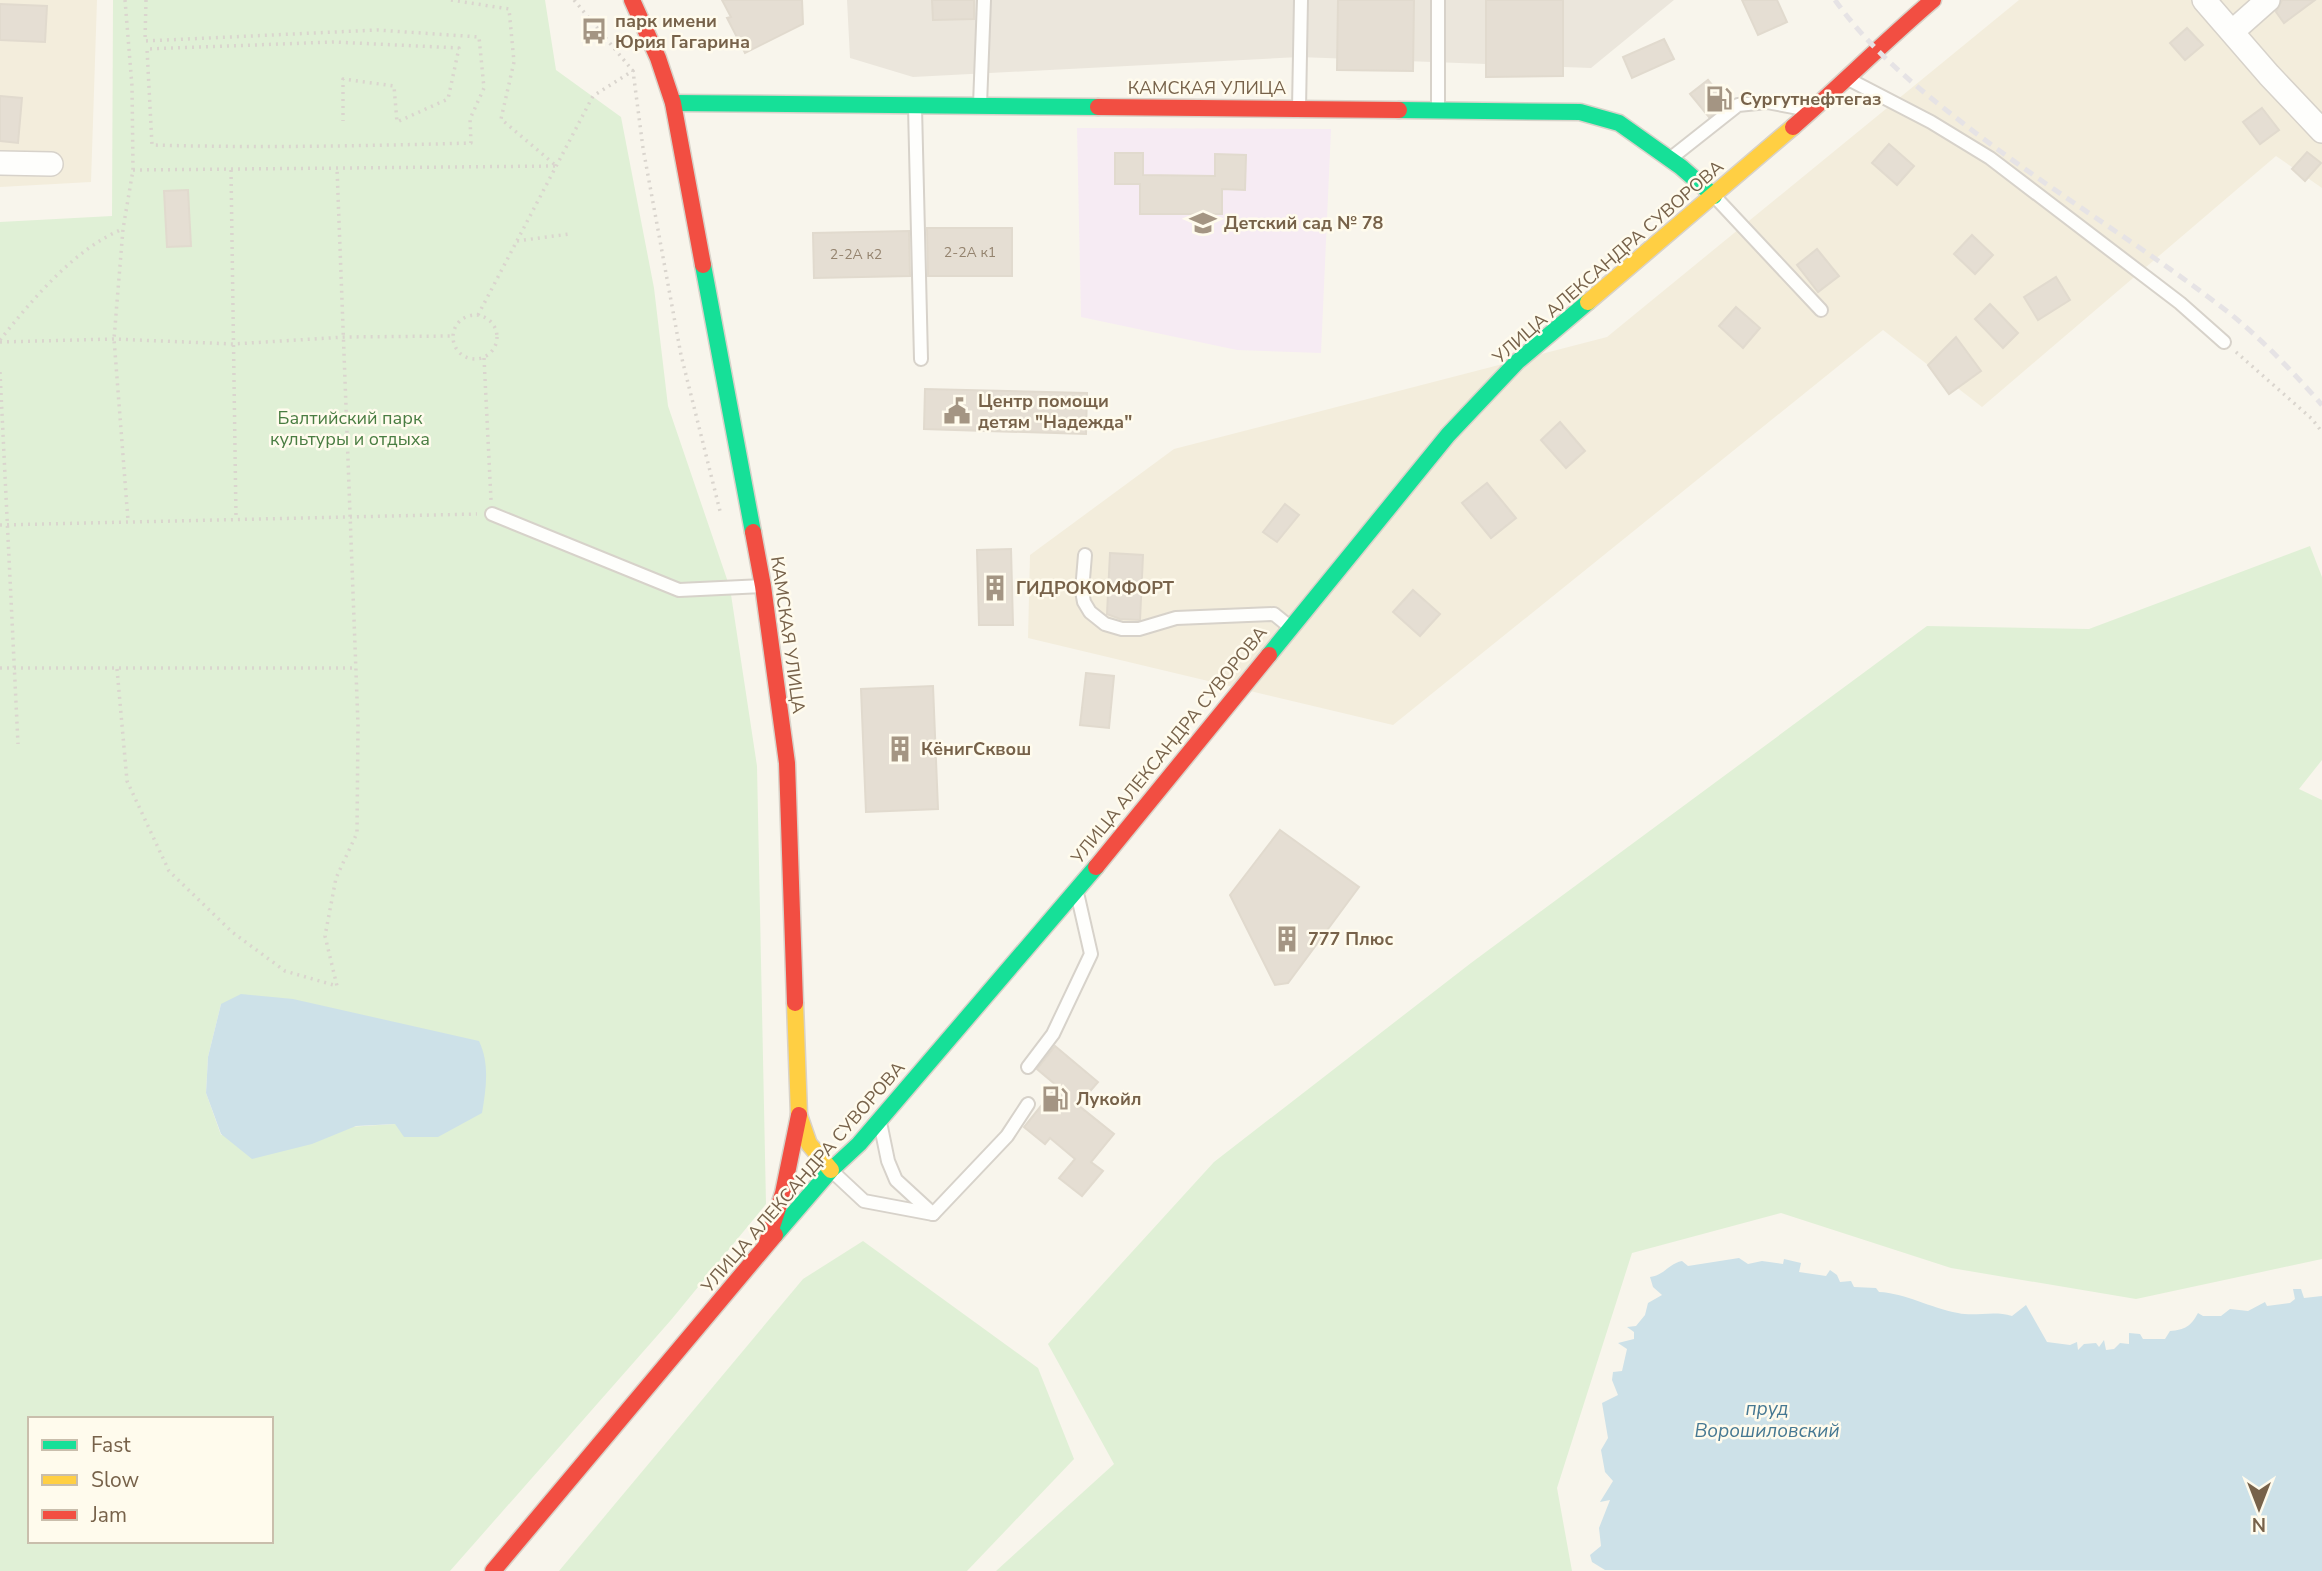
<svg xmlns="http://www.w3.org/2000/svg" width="2322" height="1571" font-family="'Nunito Sans',sans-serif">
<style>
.residential{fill:#f3eddc}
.industrial{fill:#ebe6dc}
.education{fill:#f6ebf3}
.green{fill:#e0f0d6;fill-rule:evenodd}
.water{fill:#cde1e8}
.building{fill:#e5ded3;stroke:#e1dace;stroke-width:2}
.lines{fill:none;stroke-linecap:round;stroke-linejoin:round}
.lane-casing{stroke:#d7d2ca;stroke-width:16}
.street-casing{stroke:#d7d2ca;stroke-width:26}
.fast-casing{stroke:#d8d2c9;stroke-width:19}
.slow-casing{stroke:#d8d2c9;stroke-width:19}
.jam-casing{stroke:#d8d2c9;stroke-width:19}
.path{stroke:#dad5ce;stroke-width:3.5;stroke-dasharray:2 5;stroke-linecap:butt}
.lane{stroke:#fefefc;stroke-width:12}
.street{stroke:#fefefc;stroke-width:23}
.fast{stroke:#16e098;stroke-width:16}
.slow{stroke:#ffcf43;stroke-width:16}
.jam{stroke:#f24e42;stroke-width:16}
.rail{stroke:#e6e3e5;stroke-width:5;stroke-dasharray:10 7;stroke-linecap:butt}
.labels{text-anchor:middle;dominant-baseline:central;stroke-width:5;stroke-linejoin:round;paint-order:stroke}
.number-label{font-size:14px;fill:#94836e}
.poi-label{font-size:18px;font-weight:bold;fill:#77624a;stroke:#fffbed;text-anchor:start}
.street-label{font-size:18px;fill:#77624a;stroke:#fffbed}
.park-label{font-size:18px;fill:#497d42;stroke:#fffbed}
.water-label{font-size:19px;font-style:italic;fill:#467892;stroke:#fffbed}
</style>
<rect width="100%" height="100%" fill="#f8f5ec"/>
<g class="residential">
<polygon points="0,0 97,0 91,182 0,187"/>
<polygon points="2019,0 2322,0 2322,188 2276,156 1982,407 1883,330 1393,725 1028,638 1030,555 1174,449 1607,337"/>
</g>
<polygon class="industrial" points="847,0 1674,0 1591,68 1299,57 913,77 850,58"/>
<polygon class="education" points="1077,128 1331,129 1321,353 1237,350 1081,317"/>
<g class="green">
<path d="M113,0H545L556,70L621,117L654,288L668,406L730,588L757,766L766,1204L671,1320L450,1571H0V222L112,216ZM221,1004L438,1137L395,1124L221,1135L206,1093L208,1057ZM30,1419H271V1541H30Z"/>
<polygon points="2310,546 2322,577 2322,760 2299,789 2322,800 2322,1259 2136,1299 1951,1268 1781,1213 1632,1253 1557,1488 1572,1571 996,1571 1114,1464 1048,1344 1214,1162 1471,963 1927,626 2089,629"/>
<polygon points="863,1241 1038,1368 1074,1459 967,1571 559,1571 803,1279"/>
</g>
<g class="water">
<path d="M241,994L293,999L479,1041C490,1064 486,1089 482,1113L438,1137H404L395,1124L356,1126L312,1144L252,1159L221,1134L206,1093L208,1057L221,1004Z"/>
<path d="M1739,1258L1748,1264L1762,1261L1783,1264L1784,1259L1801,1263L1799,1272L1826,1276L1830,1270L1837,1275L1840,1282L1851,1281L1854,1287L1876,1288L1879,1292C1905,1293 1930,1308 1958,1313C1976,1317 1993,1310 2012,1316L2026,1305L2047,1342L2070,1345L2077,1342L2078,1350L2084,1344L2096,1343L2099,1347L2104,1340L2106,1350L2114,1349L2120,1343L2129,1344V1333L2140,1334L2143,1339H2165L2170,1331C2185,1330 2191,1326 2198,1313L2203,1316H2221L2230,1309L2248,1311L2265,1302L2267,1306L2290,1303L2295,1299L2293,1289H2301L2304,1298L2322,1296V1571L1605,1570L1592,1562L1590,1555L1601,1546L1599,1528L1610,1500L1600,1502L1613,1481L1605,1472L1601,1450L1608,1438L1602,1403L1618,1395L1612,1380L1613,1372L1622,1371L1627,1349L1618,1343L1634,1339V1332L1627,1327L1636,1326L1645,1315L1648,1303L1662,1295L1653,1287L1650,1277C1665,1275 1668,1264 1682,1261L1688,1266Z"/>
</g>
<g class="building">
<polygon points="722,0 802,0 803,24 745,53 727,18 731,17"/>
<polygon points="932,0 974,0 974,19 933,20"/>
<polygon points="1338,0 1414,0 1413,71 1337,70"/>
<polygon points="1486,0 1563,0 1563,76 1486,77"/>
<polygon points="1742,0 1777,0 1787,22 1758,35"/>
<polygon points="2282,0 2315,0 2284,23 2276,12"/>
<polygon points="0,4 47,6 45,42 0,40"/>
<polygon points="2187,28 2203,45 2185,60 2170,43"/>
<polygon points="1664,39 1674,59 1632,78 1623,57"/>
<polygon points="1708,80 1727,103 1709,117 1690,94"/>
<polygon points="0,96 22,98 18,143 0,141"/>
<polygon points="2262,108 2279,130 2260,144 2243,122"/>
<polygon points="1889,144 1914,166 1897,185 1872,163"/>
<polygon points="2307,152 2321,163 2305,181 2292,169"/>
<polygon points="1115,153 1143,153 1143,175 1215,176 1215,154 1246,155 1245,190 1222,189 1222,214 1140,214 1140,184 1115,184"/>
<polygon points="188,190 191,246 167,247 164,191"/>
<polygon points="927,228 1012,228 1012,276 928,276"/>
<polygon points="909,231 910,276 814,278 813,233"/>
<polygon points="1972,235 1993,255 1975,274 1954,254"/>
<polygon points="1817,249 1839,276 1818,292 1797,265"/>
<polygon points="2056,277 2070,300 2038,320 2024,297"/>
<polygon points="1990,304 2018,333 2003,348 1975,319"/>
<polygon points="1736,307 1760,328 1743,348 1719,326"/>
<polygon points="1956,337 1981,371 1949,394 1928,365"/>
<polygon points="925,389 1087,393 1086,434 924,429"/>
<polygon points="1560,422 1585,451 1566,468 1541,440"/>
<polygon points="1487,483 1516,518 1491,538 1462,503"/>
<polygon points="1285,504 1299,515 1277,542 1263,532"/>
<polygon points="1011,549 1013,625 979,625 977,550"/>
<polygon points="1110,553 1143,555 1140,620 1120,619 1107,614"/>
<polygon points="1413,590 1440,614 1420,636 1393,612"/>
<polygon points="1086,673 1114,676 1109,728 1080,725"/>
<polygon points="933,686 938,809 866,812 861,689"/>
<polygon points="1280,830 1359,887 1288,983 1275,985 1230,895"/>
<polygon points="1055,1046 1098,1082 1078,1105 1114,1134 1091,1162 1103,1171 1082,1196 1059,1178 1075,1159 1050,1138 1045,1144 1024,1127 1057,1086 1037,1069"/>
</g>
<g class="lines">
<g class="lane-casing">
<g id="lane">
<polyline points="1438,0 1438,109"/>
<polyline points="1852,81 1931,122 1990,158 2180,303 2224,342"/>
<polyline points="980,105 984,0"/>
<polyline points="915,107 921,359"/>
<polyline points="1299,108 1301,0"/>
<polyline points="1671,158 1738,105 1767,102 1804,109"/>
<polyline points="1717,199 1821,310"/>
<polyline points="492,514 679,590 763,586"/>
<polyline points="1085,555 1082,591 1084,602 1090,612 1105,624 1122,629 1139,629 1176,618 1274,614 1290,627"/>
<polyline points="1028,1067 1053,1034 1091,954 1078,897"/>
<polyline points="881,1127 888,1161 896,1180 933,1214"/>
<polyline points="834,1173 864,1201 933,1214 1007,1136 1028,1104"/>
</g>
</g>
<g class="street-casing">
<g id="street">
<polyline points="2204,0 2269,75 2322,131"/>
<polyline points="2233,31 2268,0"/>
<polyline points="0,163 51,164"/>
</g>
</g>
<g class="fast-casing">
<g id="fast">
<polyline points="673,103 1098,107"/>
<polyline points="1399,110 1580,112 1619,123 1681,167 1714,196"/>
<polyline points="703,265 753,532"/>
<polyline points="1269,655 1448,435 1517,362 1588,302"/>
<polyline points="775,1235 831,1170 859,1144 1096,867"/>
</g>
</g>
<g class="slow-casing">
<g id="slow">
<polyline points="1588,302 1793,127"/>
<polyline points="795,1003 799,1115 809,1144 831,1170"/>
</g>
</g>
<g class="jam-casing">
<g id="jam">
<polyline points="632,0 658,58 673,103 703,265"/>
<polyline points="1098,107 1399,110"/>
<path d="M1793,127C1840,86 1885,41 1933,0"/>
<polyline points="753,532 763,586 787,763 795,1003"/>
<polyline points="1096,867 1269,655"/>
<polyline points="767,1242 783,1193 799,1115"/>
<polyline points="493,1571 775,1235"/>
</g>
</g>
<g class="path">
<polyline points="125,0 132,86 133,170 123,229 114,339 128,520"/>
<path d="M146,0L145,41L377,30L479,37L484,88L470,119L471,143C365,146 259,148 152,145L147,49L334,42L459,48L448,99L397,122L394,86L343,79V121"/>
<polyline points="451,0 509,9 514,62 501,119 554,164"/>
<polyline points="574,0 633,71 643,148 681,355 720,511"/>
<polyline points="133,170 556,166"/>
<polyline points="231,170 236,518"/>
<polyline points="517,241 569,234"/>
<circle cx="475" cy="337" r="22"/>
<polyline points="478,315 593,96 634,70"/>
<path d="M0,340C32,300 75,248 123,229"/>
<polyline points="0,342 114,339 233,344 345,337 453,336"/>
<polyline points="2236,352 2312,419 2322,432"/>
<polyline points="484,358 491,500"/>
<polyline points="0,372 18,744"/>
<polyline points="0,525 477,514"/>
<polyline points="0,668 357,668"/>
<polyline points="117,669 127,781 169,871 232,932 285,971 337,986 325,936 336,878 357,833 358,725 337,168"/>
</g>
<use href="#lane" class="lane"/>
<use href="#street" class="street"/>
<use href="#fast" class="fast"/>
<use href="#slow" class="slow"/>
<use href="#jam" class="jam"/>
<path class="rail" d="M1835,0C1873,54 1925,94 1977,134C2059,196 2147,249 2228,312C2262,339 2293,372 2322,405"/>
</g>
<defs>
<g id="bus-bare" transform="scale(2.1)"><path d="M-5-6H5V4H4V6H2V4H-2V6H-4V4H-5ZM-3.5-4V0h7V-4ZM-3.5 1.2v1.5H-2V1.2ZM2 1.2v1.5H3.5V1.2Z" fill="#a49583" stroke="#fffbed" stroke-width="2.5" paint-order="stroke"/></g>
<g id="fuel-bare" transform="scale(2.1)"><path d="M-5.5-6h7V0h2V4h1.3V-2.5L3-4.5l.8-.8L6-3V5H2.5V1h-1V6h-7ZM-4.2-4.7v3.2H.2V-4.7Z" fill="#a49583" stroke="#fffbed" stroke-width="2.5" paint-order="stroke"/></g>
<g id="school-bare" transform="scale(2.1)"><path d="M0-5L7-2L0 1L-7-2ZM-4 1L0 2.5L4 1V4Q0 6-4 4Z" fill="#a49583" stroke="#fffbed" stroke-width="2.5" paint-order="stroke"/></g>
<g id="civic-bare" transform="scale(2.1)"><path d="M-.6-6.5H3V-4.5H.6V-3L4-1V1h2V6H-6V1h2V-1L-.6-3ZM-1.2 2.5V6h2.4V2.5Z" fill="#a49583" stroke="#fffbed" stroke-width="2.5" paint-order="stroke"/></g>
<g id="building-bare" transform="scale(2.1)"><path d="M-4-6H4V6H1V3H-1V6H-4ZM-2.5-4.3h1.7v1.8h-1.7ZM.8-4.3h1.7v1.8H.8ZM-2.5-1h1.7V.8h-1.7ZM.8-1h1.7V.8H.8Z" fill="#a49583" stroke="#fffbed" stroke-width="2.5" paint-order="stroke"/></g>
</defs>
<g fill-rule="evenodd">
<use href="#bus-bare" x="594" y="31"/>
<use href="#fuel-bare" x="1719" y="99"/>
<use href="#school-bare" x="1203" y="223"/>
<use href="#civic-bare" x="957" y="411"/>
<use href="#building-bare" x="995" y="588"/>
<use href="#building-bare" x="900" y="749"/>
<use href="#building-bare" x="1287" y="939"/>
<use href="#fuel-bare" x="1055" y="1099"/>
</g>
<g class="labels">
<g class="number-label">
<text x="970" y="252">2-2А к1</text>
<text x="856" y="254">2-2А к2</text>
</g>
<g class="poi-label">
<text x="615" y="21">парк имени<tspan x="615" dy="21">Юрия Гагарина</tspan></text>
<text x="1740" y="99">Сургутнефтегаз</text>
<text x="1224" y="223">Детский сад № 78</text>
<text x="978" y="401">Центр помощи<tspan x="978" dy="21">детям "Надежда"</tspan></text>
<text x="1016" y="588">ГИДРОКОМФОРТ</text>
<text x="921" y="749">КёнигСквош</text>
<text x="1308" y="939">777 Плюс</text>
<text x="1076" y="1099">Лукойл</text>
</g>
<g class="street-label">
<text x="1207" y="88">КАМСКАЯ УЛИЦА</text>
<text transform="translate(1608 262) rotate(-41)">УЛИЦА АЛЕКСАНДРА СУВОРОВА</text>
<text transform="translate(788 635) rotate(82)">КАМСКАЯ УЛИЦА</text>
<text transform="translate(1169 745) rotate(-51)">УЛИЦА АЛЕКСАНДРА СУВОРОВА</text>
<text transform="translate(803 1177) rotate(-49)">УЛИЦА АЛЕКСАНДРА СУВОРОВА</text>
</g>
<g class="park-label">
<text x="350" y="418">Балтийский парк<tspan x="350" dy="21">культуры и отдыха</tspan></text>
</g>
<g class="water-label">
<text x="1767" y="1409">пруд<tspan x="1767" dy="22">Ворошиловский</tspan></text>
</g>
</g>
<rect x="28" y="1417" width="245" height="126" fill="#fffbed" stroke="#c9beac" stroke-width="2"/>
<rect x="42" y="1440" width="35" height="10" fill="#16e098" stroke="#c9beac" stroke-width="2"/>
<text x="91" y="1452" font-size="21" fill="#77624a">Fast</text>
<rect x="42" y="1475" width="35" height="10" fill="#ffcf43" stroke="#c9beac" stroke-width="2"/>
<text x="91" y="1487" font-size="21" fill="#77624a">Slow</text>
<rect x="42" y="1510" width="35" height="10" fill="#f24e42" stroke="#c9beac" stroke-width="2"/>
<text x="91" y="1522" font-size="21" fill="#77624a">Jam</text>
<g transform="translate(2259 1508) rotate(180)" stroke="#fffbed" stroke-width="5" paint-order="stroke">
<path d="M0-5L12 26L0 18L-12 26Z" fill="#77624a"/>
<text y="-10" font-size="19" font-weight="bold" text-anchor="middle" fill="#77624a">N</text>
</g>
</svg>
